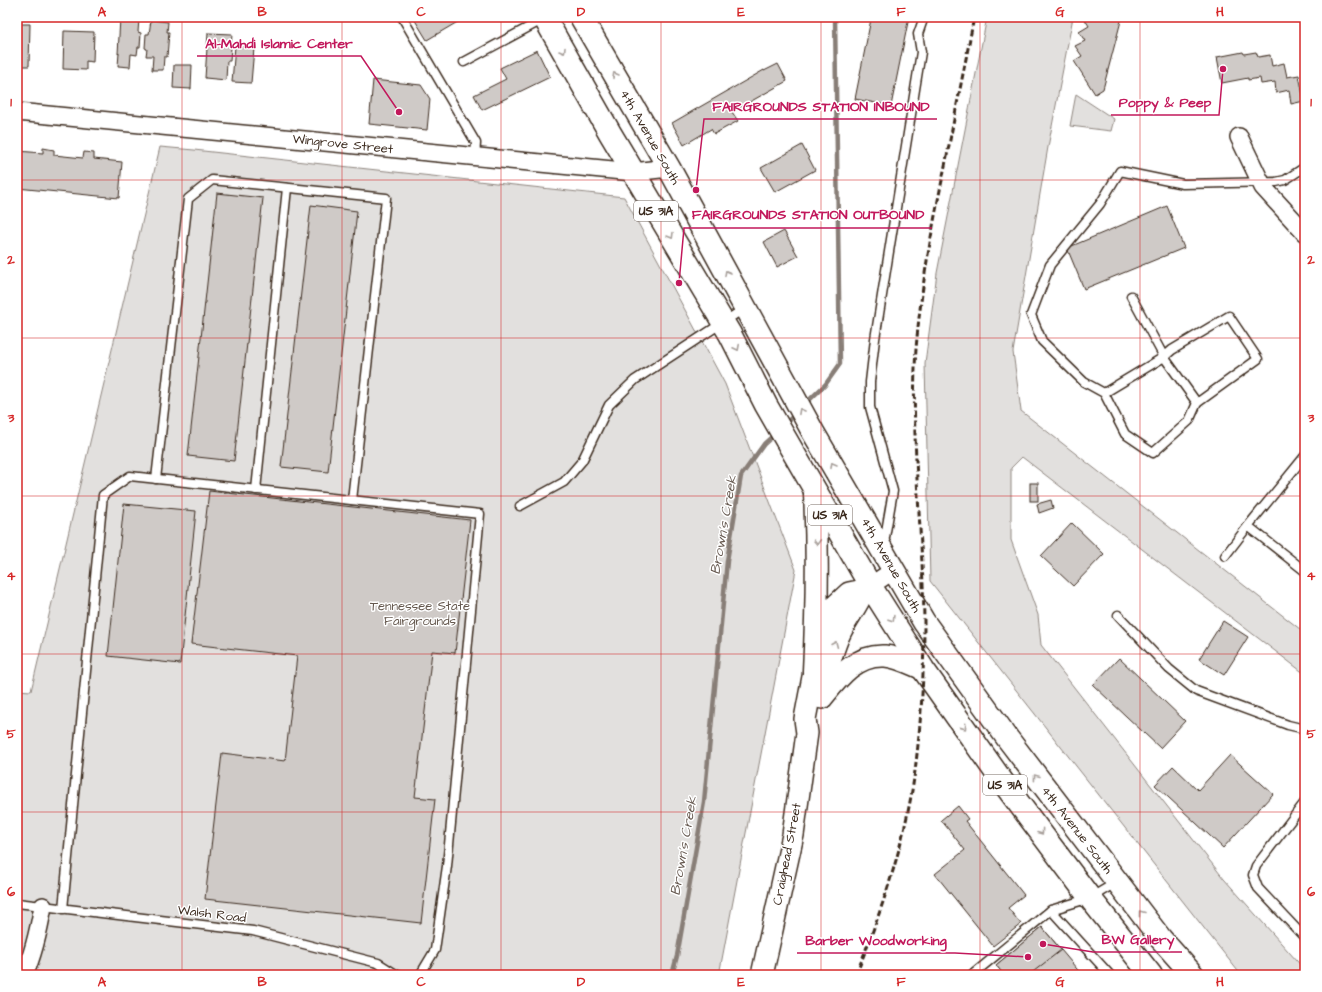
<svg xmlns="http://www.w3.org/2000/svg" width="1322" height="992" font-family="'Architects Daughter',sans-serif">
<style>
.green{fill:#e2e0de;stroke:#8e857e}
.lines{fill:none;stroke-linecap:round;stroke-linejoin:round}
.stream{stroke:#887e77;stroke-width:4.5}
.building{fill:#cfcac7;stroke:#3b2a1e}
.service-casing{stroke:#3b2a1e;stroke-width:11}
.minor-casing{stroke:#3b2a1e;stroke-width:20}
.tertiary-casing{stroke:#3b2a1e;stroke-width:24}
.primary-casing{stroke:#3b2a1e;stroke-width:25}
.service{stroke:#fff;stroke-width:8}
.minor{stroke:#fff;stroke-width:17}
.tertiary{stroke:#fff;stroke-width:21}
.primary{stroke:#fff;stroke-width:22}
.rail{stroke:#3b2a1e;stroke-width:3;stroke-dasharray:6 3;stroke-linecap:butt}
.oneway{stroke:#a79f9a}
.grid{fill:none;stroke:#d62828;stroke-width:1;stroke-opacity:0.55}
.labels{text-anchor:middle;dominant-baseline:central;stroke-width:3;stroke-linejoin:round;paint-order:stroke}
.shield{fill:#fff;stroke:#766a62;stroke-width:1}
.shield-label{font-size:12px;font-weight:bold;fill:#3b2a1e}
.street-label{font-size:13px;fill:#3b2a1e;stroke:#fff}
.park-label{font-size:13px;fill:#65584e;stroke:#fff}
.water-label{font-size:14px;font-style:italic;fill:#685b52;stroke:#fff}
.leader{fill:none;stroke:#c2185b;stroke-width:1.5}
.callout-dot{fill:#c2185b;stroke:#fff;stroke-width:1.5}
.callout-label{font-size:14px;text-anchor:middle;font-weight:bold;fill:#c2185b;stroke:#fff;stroke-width:3;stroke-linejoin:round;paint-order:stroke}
.neatline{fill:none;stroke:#d62828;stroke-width:1.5}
.grid-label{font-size:13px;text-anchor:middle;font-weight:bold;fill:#d62828}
</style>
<rect width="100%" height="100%" fill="#fff"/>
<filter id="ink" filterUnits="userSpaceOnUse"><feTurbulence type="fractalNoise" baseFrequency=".025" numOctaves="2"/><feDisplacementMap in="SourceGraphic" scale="8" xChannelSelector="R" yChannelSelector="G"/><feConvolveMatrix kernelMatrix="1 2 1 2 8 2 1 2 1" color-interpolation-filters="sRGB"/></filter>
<g filter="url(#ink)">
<g class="green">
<polygon points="987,17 1073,17 1048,147 1013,352 1021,411 1305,633 1305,674 1022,457 1011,468 1011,540 1038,615 1041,645 1224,879 1305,970 1305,975 1241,975 930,581 925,363 937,273"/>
<polygon points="1076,94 1114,119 1111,131 1070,126"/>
<polygon points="160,147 194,150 624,197 725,384 796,570 719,975 17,975 17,690 31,691"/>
</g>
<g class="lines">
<g class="stream">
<polyline points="804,405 825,385 840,364 835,17"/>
<polyline points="784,425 796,413"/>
<polyline points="672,975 677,956 704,802 727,561 741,476 764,444 776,433"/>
</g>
</g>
<g class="building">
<polygon points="413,17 466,17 427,40"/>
<polygon points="863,17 909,17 891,106 855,99 871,19"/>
<polygon points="1085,17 1122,17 1103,89 1095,94 1074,61 1082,56 1075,46 1085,41 1079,32 1089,26 1084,18"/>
<polygon points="120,18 139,19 138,32 141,33 140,47 138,47 137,55 131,54 130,67 118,66 119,53 118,54"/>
<polygon points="151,20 168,22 167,32 169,32 167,57 164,57 163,70 152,70 153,56 146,56 147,49 145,48 146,34 149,34"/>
<polygon points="17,24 30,24 29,66 17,66"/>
<polygon points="64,31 94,32 93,62 86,61 86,70 63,69"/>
<polygon points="208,33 232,34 230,61 227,61 226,80 205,78"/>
<polygon points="235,46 254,48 251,83 232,82"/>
<polygon points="537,50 550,77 482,110 474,95 506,79 500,68"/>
<polygon points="1243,52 1244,54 1256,52 1258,57 1270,55 1272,66 1284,63 1287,77 1299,75 1304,101 1291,104 1289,90 1276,93 1275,82 1261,84 1260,78 1248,80 1248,78 1222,83 1217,57"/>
<polygon points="778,64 787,81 732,112 738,121 714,134 711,129 684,145 672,123 764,70 764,71"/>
<polygon points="174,65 192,65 191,89 173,88"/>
<polygon points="373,80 421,85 430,99 427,130 369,124"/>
<polygon points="802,145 815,170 775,192 761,168"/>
<polygon points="43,148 54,150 54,155 83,158 84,152 94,153 94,159 122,162 119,198 17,188 17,151 43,153"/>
<polygon points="217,193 263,198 234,461 188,456"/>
<polygon points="311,205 357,211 328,472 281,467"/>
<polygon points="1167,206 1184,248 1084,289 1067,248"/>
<polygon points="784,231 798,256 777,267 764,242"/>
<rect x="1030" y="483" width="8" height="18"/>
<polygon points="209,491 470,520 455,653 432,651 415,797 435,799 421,923 205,899 222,753 285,761 297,656 191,644"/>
<polygon points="1051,500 1053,508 1039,513 1037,504"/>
<polygon points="124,504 196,511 180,664 108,656"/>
<polygon points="1072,523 1104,554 1073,586 1041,556"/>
<polygon points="1223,621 1248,637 1224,675 1199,659"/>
<polygon points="1119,658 1185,721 1160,748 1093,685"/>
<polygon points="1230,755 1273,794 1223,848 1155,785 1173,766 1198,790"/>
<polygon points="958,806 968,819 965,821 1024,895 1008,908 1021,924 993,946 935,874 965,850 941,820"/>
<polygon points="1042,927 1061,950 1082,975 1004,975 996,965"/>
<polygon points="1042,927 1061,950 1029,975 1004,975 996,965"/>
</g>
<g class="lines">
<g class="service-casing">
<g id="service">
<polyline points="402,17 476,143 475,157"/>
<polyline points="464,62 544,19"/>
<polyline points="1131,296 1164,357 1172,350 1229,316 1258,359 1197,403"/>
<polyline points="1104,393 1125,434 1153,453 1189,421 1197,403 1164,357 1104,393 1084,382 1042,341 1031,315 1050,265 1100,204 1120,171 1183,184 1276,182 1285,180 1305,167"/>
<polyline points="1305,456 1248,526 1305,571"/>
<polyline points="156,479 188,199 212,180 386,198 352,500"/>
<polyline points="256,490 287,188"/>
<polyline points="520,506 564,482 582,461 609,405 635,380 745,308"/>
<polyline points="884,543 893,491 870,407 870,382 875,339 921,52 918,34 924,17"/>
<polyline points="1225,556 1248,526"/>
<polyline points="1118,615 1169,669 1196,691 1288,725 1305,729"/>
<polyline points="1305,802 1256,866 1253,875 1258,888 1305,938"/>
<polyline points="17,903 253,931 378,963 397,975"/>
<polyline points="63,909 103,495 130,476 480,514 447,866 435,950 420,975"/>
<polyline points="1051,910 1110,975"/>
<polyline points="972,975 1051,910 1090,898 1117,882"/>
</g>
</g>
<g class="minor-casing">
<g id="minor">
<polyline points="17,112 633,172 669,168"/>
<polyline points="1239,137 1263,187 1305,233"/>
<polyline points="864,590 894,570"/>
<path d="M24,975C34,953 39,929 43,906"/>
</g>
</g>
<g class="tertiary-casing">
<g id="tertiary">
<path d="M826,677C830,660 834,644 842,629C849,616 858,604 864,590"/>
<path d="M822,698C838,678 856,654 885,656C898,657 911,664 923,669"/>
<polyline points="762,975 793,835 807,733 805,719 820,640 827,620 835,606 849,593 864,590"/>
</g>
</g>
<g class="primary-casing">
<g id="primary">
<polyline points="544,17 610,133 730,334 766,405 871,587 923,669 1002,781 1090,898 1151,975"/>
<polyline points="581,17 669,168 813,432 924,622 1008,739 1161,939 1193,975"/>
<path d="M814,671C817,612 818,553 815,494"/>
</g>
</g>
<use href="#service" class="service"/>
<use href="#minor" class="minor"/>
<use href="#tertiary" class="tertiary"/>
<use href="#primary" class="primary"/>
<path class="rail" d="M856,975C881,912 904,846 914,778C921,727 924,675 924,622C923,531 910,440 916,349C921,286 933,223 946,161C955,113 965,65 974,17"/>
</g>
<defs><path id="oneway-chevron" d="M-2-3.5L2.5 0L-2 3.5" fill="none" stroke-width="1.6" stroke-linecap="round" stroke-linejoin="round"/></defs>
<g class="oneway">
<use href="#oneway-chevron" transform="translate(563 51) rotate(60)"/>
<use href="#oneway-chevron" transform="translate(615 75) rotate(-120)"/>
<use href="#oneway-chevron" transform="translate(671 236) rotate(59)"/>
<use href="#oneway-chevron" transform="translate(727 273) rotate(-119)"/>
<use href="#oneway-chevron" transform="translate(737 348) rotate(63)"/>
<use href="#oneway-chevron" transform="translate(801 411) rotate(-119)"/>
<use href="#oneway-chevron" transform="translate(833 465) rotate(-120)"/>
<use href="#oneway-chevron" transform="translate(817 542) rotate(88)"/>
<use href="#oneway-chevron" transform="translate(892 619) rotate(58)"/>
<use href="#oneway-chevron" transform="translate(835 644) rotate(-67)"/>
<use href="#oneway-chevron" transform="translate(964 727) rotate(55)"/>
<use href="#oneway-chevron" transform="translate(1036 777) rotate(-127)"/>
<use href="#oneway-chevron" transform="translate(1041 832) rotate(53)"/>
<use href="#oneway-chevron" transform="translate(1141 913) rotate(-127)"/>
</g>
</g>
<path class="grid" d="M182,17V975M342,17V975M501,17V975M661,17V975M821,17V975M980,17V975M1140,17V975M17,180H1305M17,338H1305M17,496H1305M17,654H1305M17,812H1305"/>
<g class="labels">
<g class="shield">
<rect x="634" y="201" width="44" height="20" rx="3"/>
<rect x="808" y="505" width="44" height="20" rx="3"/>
<rect x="983" y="775" width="44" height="20" rx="3"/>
</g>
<g class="shield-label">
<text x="656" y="211">US 31A</text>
<text x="830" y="515">US 31A</text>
<text x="1005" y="785">US 31A</text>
</g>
<g class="street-label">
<text transform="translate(650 137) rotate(60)">4th Avenue South</text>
<text transform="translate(343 144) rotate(6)">Wingrove Street</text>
<text transform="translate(891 565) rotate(60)">4th Avenue South</text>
<text transform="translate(1077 830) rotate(52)">4th Avenue South</text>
<text transform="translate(787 854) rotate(-79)">Craighead Street</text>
<text transform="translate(212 914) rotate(7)">Walsh Road</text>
</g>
<g class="park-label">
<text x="420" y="606">Tennessee State<tspan x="420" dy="15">Fairgrounds</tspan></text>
</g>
<g class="water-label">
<text transform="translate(724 525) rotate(-80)">Brown's Creek</text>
<text transform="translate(684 846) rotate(-80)">Brown's Creek</text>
</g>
</g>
<path class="leader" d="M399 112L361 56H197M1223 69L1219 115H1111M696 190L704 119H937M679 283L684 228H932M1043 944L1093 952H1182M1028 957L955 953H797"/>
<g class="callout-dot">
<circle cx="399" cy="112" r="4"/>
<circle cx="1223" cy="69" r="4"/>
<circle cx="696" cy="190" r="4"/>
<circle cx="679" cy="283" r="4"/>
<circle cx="1043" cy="944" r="4"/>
<circle cx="1028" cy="957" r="4"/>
</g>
<g class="callout-label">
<text x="279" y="48">Al-Mahdi Islamic Center</text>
<text x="1165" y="107">Poppy &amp; Peep</text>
<text x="821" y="111">FAIRGROUNDS STATION INBOUND</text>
<text x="808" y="219">FAIRGROUNDS STATION OUTBOUND</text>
<text x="1138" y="944">BW Gallery</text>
<text x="876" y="945">Barber Woodworking</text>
</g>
<rect width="1322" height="992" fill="none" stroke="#fff" stroke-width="44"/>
<rect x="22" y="22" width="1278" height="948" class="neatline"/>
<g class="grid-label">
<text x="102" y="16">A</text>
<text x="262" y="16">B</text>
<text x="421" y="16">C</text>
<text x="581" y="16">D</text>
<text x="741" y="16">E</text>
<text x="901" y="16">F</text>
<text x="1060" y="16">G</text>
<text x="1220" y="16">H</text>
<text x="11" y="106">1</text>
<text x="1311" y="106">1</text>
<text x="11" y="264">2</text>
<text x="1311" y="264">2</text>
<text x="11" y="422">3</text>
<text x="1311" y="422">3</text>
<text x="11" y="580">4</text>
<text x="1311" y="580">4</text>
<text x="11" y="738">5</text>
<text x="1311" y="738">5</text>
<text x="11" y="896">6</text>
<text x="1311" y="896">6</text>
<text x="102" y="986">A</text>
<text x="262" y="986">B</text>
<text x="421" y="986">C</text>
<text x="581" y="986">D</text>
<text x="741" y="986">E</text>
<text x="901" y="986">F</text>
<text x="1060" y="986">G</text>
<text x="1220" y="986">H</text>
</g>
</svg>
